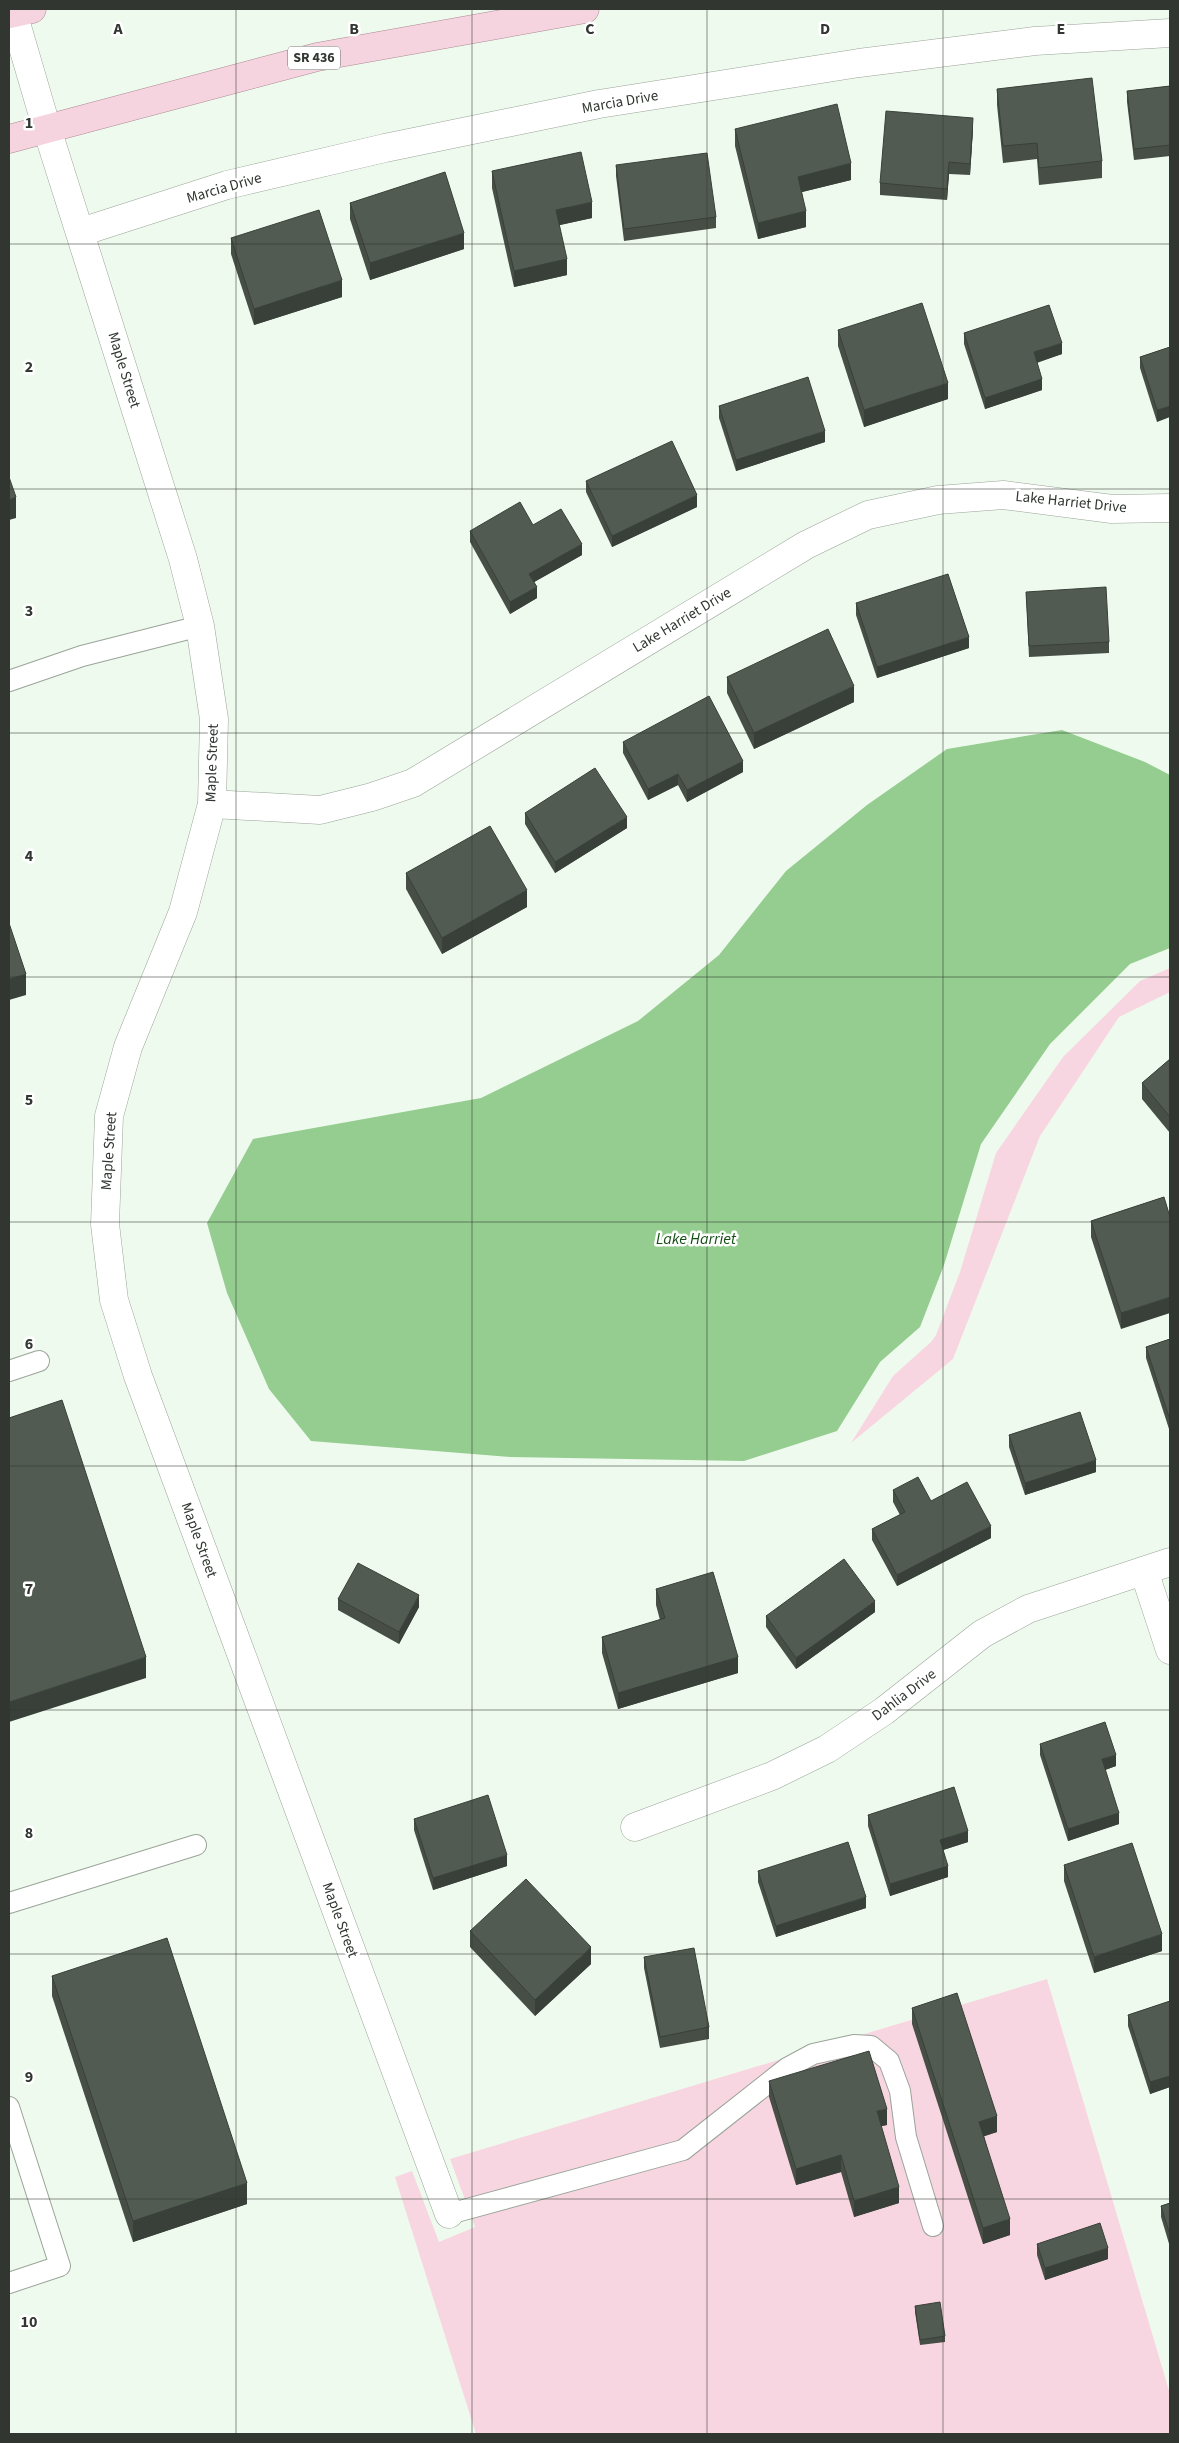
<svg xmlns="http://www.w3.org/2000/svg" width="1179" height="2443" font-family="'Source Sans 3',sans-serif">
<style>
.green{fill:#f8d6e1}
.water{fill:#94cd8f}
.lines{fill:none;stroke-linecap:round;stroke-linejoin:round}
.lane-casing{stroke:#9aa499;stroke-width:22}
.street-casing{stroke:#9aa499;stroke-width:29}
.primary-casing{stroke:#ac8a94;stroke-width:29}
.lane{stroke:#fff;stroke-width:20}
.street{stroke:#fff;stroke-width:28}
.primary{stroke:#f5d4df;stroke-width:28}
.wall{fill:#474e46}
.shaded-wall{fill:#394039}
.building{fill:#525b51;stroke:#394039}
.grid{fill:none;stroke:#313631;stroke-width:1;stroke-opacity:0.55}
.labels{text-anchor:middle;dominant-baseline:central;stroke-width:5;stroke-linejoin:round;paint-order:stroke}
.shield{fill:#fff;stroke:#6f726f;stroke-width:1}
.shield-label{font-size:14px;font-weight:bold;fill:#313631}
.street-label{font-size:15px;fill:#313631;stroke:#fff}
.water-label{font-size:16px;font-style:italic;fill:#144e13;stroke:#fff}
.grid-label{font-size:16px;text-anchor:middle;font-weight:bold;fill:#313631;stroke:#fff;stroke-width:5;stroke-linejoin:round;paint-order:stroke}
</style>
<rect width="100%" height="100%" fill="#effaee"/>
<g class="green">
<polygon points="1170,968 1170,992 1119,1017 1040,1136 953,1359 851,1443 893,1376 931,1342 936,1335 960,1272 996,1153 1063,1057 1140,981"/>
<polygon points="1047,1979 1170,2394 1170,2434 476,2434 395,2177 412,2171 439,2242 475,2227 450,2159"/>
</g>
<polygon class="water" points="1062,730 1145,762 1170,775 1170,948 1130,964 1050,1044 981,1144 944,1265 920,1327 880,1362 837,1431 744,1461 510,1457 311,1441 269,1389 227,1293 207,1223 253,1139 481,1098 638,1021 719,955 786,871 867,805 947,749"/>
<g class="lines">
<g class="lane-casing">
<g id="lane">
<polyline points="9,681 82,656 200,626"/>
<polyline points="9,1371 39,1361"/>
<polyline points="9,1903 196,1845"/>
<polyline points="9,2107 60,2266 9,2283"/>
<polyline points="449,2214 683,2150 787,2068 813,2054 854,2045 871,2046 889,2061 900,2091 906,2137 933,2226"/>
</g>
</g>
<g class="street-casing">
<g id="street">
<polyline points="13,13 47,129 183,559 200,626 214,719 212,804 183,912 128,1047 109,1116 105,1224 114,1300 138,1376 449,2214"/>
<polyline points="81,232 227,185 385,148 599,104 859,63 1035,41 1170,33"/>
<polyline points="212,804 320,810 372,797 413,783 806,545 868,515 938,500 1003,495 1112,509 1170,508"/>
<polyline points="1144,1571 1170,1650"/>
<polyline points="635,1827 772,1776 827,1749 884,1711 982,1634 1028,1609 1170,1562"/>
</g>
</g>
<g class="primary-casing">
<g id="primary">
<polyline points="9,14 32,9"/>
<polyline points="9,139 317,57 585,9"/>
</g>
</g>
<use href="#lane" class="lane"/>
<use href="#street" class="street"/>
<use href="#primary" class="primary"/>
</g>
<g class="wall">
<polygon points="1170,86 1170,156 1134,160 1127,102 1127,91"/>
<polygon points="997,89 1102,161 1102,178 1039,185 1037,159 1003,163 997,105"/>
<polygon points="735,129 851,180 802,192 806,227 758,239 735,146"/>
<polygon points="973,129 970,175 949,174 947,200 880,195 880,183"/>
<polygon points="616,165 716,217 716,228 624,241 616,176"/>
<polygon points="492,171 592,218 559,225 567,275 514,287 492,188"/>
<polygon points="350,203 464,249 370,280 350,219"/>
<polygon points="231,238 342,297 254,325 231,254"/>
<polygon points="838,330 948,399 864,427 838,346"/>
<polygon points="964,333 1062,354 1037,362 1042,390 985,409 964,344"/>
<polygon points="1170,347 1157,422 1140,368 1140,357"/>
<polygon points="719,406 825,442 736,471 719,418"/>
<polygon points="586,481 697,507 612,547 586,492"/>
<polygon points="533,525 582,555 534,582 537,598 510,614 470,542 470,531"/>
<polygon points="1026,592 1109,642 1109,653 1029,657"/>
<polygon points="856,603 969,648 877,678 856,615"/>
<polygon points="727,677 854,702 754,749 727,693"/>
<polygon points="623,742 743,772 687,802 678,785 648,800 623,753"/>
<polygon points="525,813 627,828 555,873 525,824"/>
<polygon points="406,873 527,907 442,954 406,889"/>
<polygon points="1170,1059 1170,1133 1142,1099 1142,1083"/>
<polygon points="1164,1197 1121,1329 1091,1237 1091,1221"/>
<polygon points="1170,1339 1170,1432 1146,1358 1146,1347"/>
<polygon points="1009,1435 1096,1472 1025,1495 1009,1447"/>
<polygon points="893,1490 931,1501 991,1538 897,1586 872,1540 872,1529 900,1515 893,1502"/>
<polygon points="656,1589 738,1673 618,1709 602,1653 602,1637 660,1620 656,1605"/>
<polygon points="338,1599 419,1607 399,1644 338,1610"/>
<polygon points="875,1612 796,1669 766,1627 766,1616"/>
<polygon points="1040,1744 1116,1766 1105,1770 1119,1824 1068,1841 1040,1755"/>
<polygon points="868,1815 968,1842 943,1850 948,1877 890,1896 868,1826"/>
<polygon points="414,1819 507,1866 433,1890 414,1830"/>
<polygon points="1064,1865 1162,1951 1094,1973 1064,1881"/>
<polygon points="758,1871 866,1908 776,1937 758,1882"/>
<polygon points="470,1931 591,1964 535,2016 470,1947"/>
<polygon points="644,1957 709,2027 709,2039 660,2048 644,1968"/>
<polygon points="52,1976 247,2204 133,2242 52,1996"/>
<polygon points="1170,2001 1170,2087 1150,2094 1128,2026 1128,2015"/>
<polygon points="912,2008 997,2132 984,2136 1010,2235 983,2244 912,2024"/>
<polygon points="769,2081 887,2125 881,2126 899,2203 854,2217 841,2172 796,2185 769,2097"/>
<polygon points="1170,2203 1170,2247 1161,2217 1161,2206"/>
<polygon points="1037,2244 1108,2259 1045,2280 1037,2255"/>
<polygon points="915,2306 945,2336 945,2342 920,2345 915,2312"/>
</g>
<g class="shaded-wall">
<polygon points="973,118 973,129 970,175 970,164"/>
<polygon points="949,162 949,174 947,200 947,189"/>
<polygon points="851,163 851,180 798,193 798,177"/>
<polygon points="592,202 592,218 556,226 556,210"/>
<polygon points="806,211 806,227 758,239 758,223"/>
<polygon points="464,233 464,249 370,280 370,263"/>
<polygon points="567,259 567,275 514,287 514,271"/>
<polygon points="342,280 342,297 254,325 254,309"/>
<polygon points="1062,343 1062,354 1034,364 1034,352"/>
<polygon points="1042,379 1042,390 985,409 985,398"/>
<polygon points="948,383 948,399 864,427 864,410"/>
<polygon points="1170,406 1170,417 1157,422 1157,410"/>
<polygon points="825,431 825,442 736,471 736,460"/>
<polygon points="697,495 697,507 612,547 612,536"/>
<polygon points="16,497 16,518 9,520 9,500"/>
<polygon points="582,544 582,555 529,585 529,574"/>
<polygon points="537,587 537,598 510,614 510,602"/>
<polygon points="969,637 969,648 877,678 877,667"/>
<polygon points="854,686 854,702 754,749 754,733"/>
<polygon points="743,761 743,772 687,802 687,790"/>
<polygon points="678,774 678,785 648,800 648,789"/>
<polygon points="627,817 627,828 555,873 555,862"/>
<polygon points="527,890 527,907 442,954 442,938"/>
<polygon points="26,974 26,995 9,1000 9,979"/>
<polygon points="1170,1297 1170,1313 1121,1329 1121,1313"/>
<polygon points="1096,1460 1096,1472 1025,1495 1025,1483"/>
<polygon points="991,1526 991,1538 897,1586 897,1575"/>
<polygon points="419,1595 419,1607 399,1644 399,1632"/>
<polygon points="875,1601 875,1612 796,1669 796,1658"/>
<polygon points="146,1657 146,1678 9,1722 9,1702"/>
<polygon points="738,1657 738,1673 618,1709 618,1693"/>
<polygon points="1116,1755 1116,1766 1102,1771 1102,1759"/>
<polygon points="1119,1813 1119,1824 1068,1841 1068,1829"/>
<polygon points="968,1831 968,1842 940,1851 940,1840"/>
<polygon points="507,1855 507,1866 433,1890 433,1878"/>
<polygon points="948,1866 948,1877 890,1896 890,1884"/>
<polygon points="866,1897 866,1908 776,1937 776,1926"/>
<polygon points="1162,1934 1162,1951 1094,1973 1094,1957"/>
<polygon points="591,1947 591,1964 535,2016 535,2000"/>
<polygon points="1170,2076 1170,2087 1150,2094 1150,2082"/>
<polygon points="887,2109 887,2125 877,2127 877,2111"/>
<polygon points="997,2116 997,2132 979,2138 979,2122"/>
<polygon points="841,2155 841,2172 796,2185 796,2169"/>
<polygon points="247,2183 247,2204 133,2242 133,2221"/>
<polygon points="899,2187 899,2203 854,2217 854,2201"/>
<polygon points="1010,2219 1010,2235 983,2244 983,2228"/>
<polygon points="1108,2248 1108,2259 1045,2280 1045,2268"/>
</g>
<g class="building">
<polygon points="1092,78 1102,161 1039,168 1037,143 1003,146 997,89"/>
<polygon points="1170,86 1170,145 1134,149 1127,91"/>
<polygon points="837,104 851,163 798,177 806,211 758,223 735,129"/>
<polygon points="886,111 973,118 970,164 949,162 947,189 880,183"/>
<polygon points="581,152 592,202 556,210 567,259 514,271 492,171"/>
<polygon points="707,153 716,217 624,229 616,165"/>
<polygon points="445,172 464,233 370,263 350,203"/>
<polygon points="319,210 342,280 254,309 231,238"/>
<polygon points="922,303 948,383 864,410 838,330"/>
<polygon points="1049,305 1062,343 1034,352 1042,379 985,398 964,333"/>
<polygon points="1170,347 1170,406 1157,410 1140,357"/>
<polygon points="808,377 825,431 736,460 719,406"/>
<polygon points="672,441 697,495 612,536 586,481"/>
<polygon points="9,477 16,497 9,500"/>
<polygon points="520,502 533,525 561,509 582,544 529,574 537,587 510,602 470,531"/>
<polygon points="948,574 969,637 877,667 856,603"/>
<polygon points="1106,587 1109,642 1029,646 1026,592"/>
<polygon points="828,629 854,686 754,733 727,677"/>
<polygon points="709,696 743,761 687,790 678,774 648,789 623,742"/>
<polygon points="595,768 627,817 555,862 525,813"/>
<polygon points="490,826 527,890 442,938 406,873"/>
<polygon points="9,923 26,974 9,979"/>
<polygon points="1170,1059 1170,1117 1142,1083"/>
<polygon points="1164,1197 1170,1217 1170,1297 1121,1313 1091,1221"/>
<polygon points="1170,1339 1170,1420 1146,1347"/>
<polygon points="62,1400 146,1657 9,1702 9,1418"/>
<polygon points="1080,1412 1096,1460 1025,1483 1009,1435"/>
<polygon points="918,1477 931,1501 967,1482 991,1526 897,1575 872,1529 905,1512 893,1490"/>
<polygon points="844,1559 875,1601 796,1658 766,1616"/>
<polygon points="358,1563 419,1595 399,1632 338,1599"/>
<polygon points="713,1572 738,1657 618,1693 602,1637 665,1618 656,1589"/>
<polygon points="1105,1722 1116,1755 1102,1759 1119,1813 1068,1829 1040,1744"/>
<polygon points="954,1787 968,1831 940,1840 948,1866 890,1884 868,1815"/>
<polygon points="488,1795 507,1855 433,1878 414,1819"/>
<polygon points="848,1842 866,1897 776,1926 758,1871"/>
<polygon points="1132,1843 1162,1934 1094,1957 1064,1865"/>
<polygon points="526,1879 591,1947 535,2000 470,1931"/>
<polygon points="167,1938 247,2183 133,2221 52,1976"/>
<polygon points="694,1948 709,2027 660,2037 644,1957"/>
<polygon points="957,1993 997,2116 979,2122 1010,2219 983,2228 912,2008"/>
<polygon points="1170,2001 1170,2076 1150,2082 1128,2015"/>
<polygon points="869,2051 887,2109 877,2111 899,2187 854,2201 841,2155 796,2169 769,2081"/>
<polygon points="1170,2203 1170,2235 1161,2206"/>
<polygon points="1100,2223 1108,2248 1045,2268 1037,2244"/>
<polygon points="940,2302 945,2336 920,2340 915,2306"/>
</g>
<path class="grid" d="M236,9V2434M472,9V2434M707,9V2434M943,9V2434M9,244H1170M9,489H1170M9,733H1170M9,977H1170M9,1222H1170M9,1466H1170M9,1710H1170M9,1954H1170M9,2199H1170"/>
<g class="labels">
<rect class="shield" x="288" y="46.5" width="52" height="23" rx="4"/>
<g class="shield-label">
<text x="314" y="58">SR 436</text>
</g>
<g class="street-label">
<text transform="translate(620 102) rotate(-10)">Marcia Drive</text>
<text transform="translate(224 188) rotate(-16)">Marcia Drive</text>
<text transform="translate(124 370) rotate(73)">Maple Street</text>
<text transform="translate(1071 502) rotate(6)">Lake Harriet Drive</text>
<text transform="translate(682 620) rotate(-31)">Lake Harriet Drive</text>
<text transform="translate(212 763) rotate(-88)">Maple Street</text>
<text transform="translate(109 1151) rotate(-86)">Maple Street</text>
<text transform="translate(199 1540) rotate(70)">Maple Street</text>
<text transform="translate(904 1695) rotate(-37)">Dahlia Drive</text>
<text transform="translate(340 1920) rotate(70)">Maple Street</text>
</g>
<g class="water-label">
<text x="696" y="1239">Lake Harriet</text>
</g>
</g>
<g class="grid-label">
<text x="118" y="34">A</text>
<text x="354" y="34">B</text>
<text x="590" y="34">C</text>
<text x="825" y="34">D</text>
<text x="1061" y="34">E</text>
<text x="29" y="128">1</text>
<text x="29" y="372">2</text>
<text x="29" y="616">3</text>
<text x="29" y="861">4</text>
<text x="29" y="1105">5</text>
<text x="29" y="1349">6</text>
<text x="29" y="1594">7</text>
<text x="29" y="1838">8</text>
<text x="29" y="2082">9</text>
<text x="29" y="2327">10</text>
</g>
<rect width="1179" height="2443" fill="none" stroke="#313631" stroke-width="20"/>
</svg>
